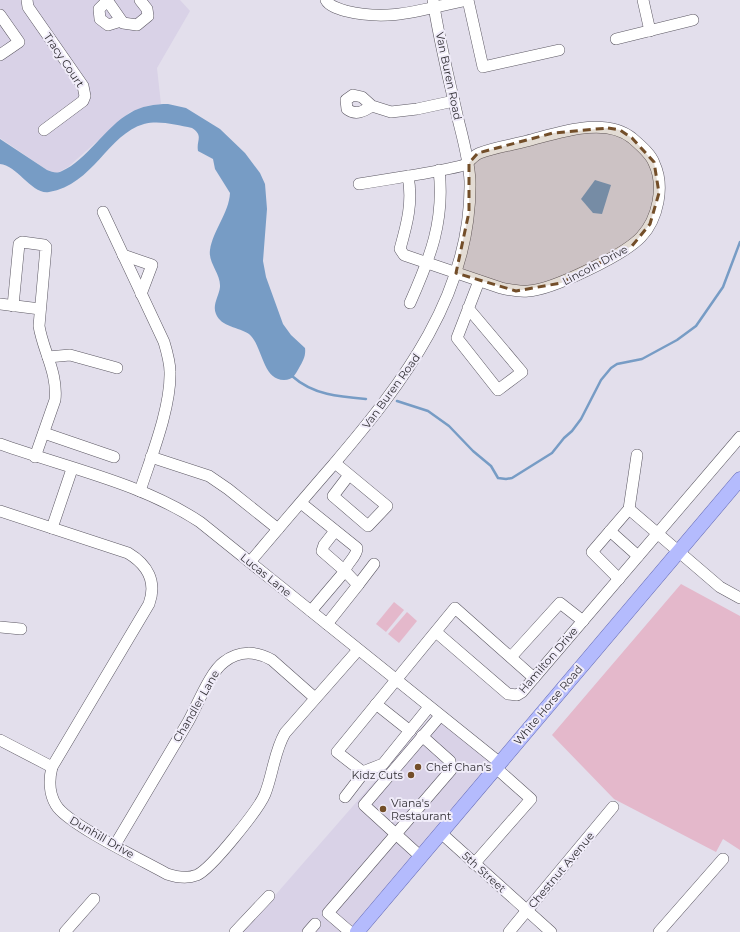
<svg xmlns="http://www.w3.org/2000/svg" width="740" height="932" font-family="Montserrat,sans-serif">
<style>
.built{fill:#d9d2e7}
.green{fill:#e4b8cb}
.water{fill:#779cc5}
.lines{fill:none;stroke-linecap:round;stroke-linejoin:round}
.stream{stroke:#779cc5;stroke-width:2.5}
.minor-casing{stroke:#5c5863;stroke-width:12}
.major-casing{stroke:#666cb6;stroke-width:15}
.minor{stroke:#fff;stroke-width:11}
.major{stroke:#b4bbfd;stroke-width:14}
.marked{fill:#734e29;fill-opacity:0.2;stroke:#734e29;stroke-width:3;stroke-dasharray:8 5;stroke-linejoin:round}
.poi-dot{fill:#734e29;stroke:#f0ecf9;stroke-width:1.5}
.labels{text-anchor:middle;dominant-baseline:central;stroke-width:4;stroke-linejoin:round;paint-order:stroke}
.street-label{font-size:11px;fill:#323035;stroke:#f0ecf9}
.poi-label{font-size:11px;fill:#323035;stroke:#f0ecf9;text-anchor:start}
</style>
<rect width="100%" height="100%" fill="#e3dfec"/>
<g class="built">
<polygon points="0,0 180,0 190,11 157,68 161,104 147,106 130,112 68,167 57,173 47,170 0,138"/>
<polygon points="435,712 500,763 357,932 243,932"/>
</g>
<g class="green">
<polygon points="681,584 740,616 740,850 723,839 716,852 614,799 552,735"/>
<polygon points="394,602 404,610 386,632 376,624"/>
<polygon points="407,612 417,621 399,643 388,634"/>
</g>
<g class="water">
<path d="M168,104L186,108L220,129L245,153L260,173L265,184L267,209L263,261L266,277L283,324L291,335L305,348C306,356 303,361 299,368C295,375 293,380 284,380C262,380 263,346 249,334C239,327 221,327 216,314C212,305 219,296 220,287C221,274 208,263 210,250C213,230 229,213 230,193L215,169L213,159L198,151C196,140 204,136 192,128C177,125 159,120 144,124C108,134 93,185 49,192C32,195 17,165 0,164V139L47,170C53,172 56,174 62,171C86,161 106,126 130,113C141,106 155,104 168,104Z"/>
<polygon points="595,180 611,185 602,214 593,213 581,199"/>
</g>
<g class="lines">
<g class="stream">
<path d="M292,376C313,395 340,397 366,399"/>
<polyline points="397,401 428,411 449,426 473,451 491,466 498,478 506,479 512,478 552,453 564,438 572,431 581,419 601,380 611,368 617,364 642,359 677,340 696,326 723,287 740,242"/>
</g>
<g class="minor-casing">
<g id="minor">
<polyline points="27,0 28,7 83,86 85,96 83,101 44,130"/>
<polyline points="107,0 123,23 137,25 148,16 147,9 140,0"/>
<path d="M326,0C329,6 339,9 346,11C391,22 423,9 467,0"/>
<polyline points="468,0 483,67 559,50"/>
<polyline points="643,0 650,31"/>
<polyline points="107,1 99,9 100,19 108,25 121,21"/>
<polyline points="0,15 19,42 0,55"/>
<polyline points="616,39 693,20"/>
<path d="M372,106C364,111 356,116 347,109L346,100L353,95L362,97L372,106L391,112L417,109L454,101"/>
<path d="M359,184C393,178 428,174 461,166C469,164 473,155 480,153C495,147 512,145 527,141C558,133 605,116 632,138C640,145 651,154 654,163C665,186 658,219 641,237C624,255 552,290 528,291C518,292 510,290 501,288L404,255L400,249C407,224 413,202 408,176"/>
<path d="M103,212L164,342C167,352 170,362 170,372C171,408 151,457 140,491"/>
<polyline points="123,255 152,265 141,294"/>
<path d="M410,303C430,258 445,221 439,170"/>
<polyline points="0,304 40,309"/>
<path d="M13,306L19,244L22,242L44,245L46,247L39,326C43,351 58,373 55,400L35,457"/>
<polyline points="468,308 522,372 498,390 457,338 479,281"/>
<polyline points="48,357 70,355 117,368"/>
<polyline points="44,433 114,457"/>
<path d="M0,444C67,468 141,483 200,522L500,763"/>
<polyline points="151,457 209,476 228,489 278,529"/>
<polyline points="335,463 387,506 368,526 333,496 349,475"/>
<path d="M301,503L357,548C357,557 347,562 345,571L358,585L327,624"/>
<polyline points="629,509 720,587 740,598"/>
<path d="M0,511L128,553C148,565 157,582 149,604L52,767C49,779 49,794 56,805C67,824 144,861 167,874C176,877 187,879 197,875C211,869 259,809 265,794C273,774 274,752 285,733L358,650"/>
<polyline points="52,528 72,469"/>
<polyline points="610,531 638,556"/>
<path d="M250,562C278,529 305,497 333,465C403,383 472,294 470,181C469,160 463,139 458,119C449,79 439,40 433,0"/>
<polyline points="619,579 592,552 629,509 637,455"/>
<polyline points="358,585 374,564"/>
<polyline points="311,611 345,571 322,551 324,545 335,531"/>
<polyline points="0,627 21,629"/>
<polyline points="436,632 508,694 517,695 522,692 740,437"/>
<polyline points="511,657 560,603 583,621"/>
<polyline points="376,704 410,731"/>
<polyline points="0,740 52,767"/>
<polyline points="364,773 337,752 455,608 534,678"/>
<polyline points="345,797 365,771 383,764 429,707"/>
<polyline points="441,833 551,932"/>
<path d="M115,845C139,804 164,763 188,722C197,706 210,672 224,662C239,650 256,651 272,660L315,698"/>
<polyline points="421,857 364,805 440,716"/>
<polyline points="474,864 531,799 496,768"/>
<polyline points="65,932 94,899"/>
<polyline points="235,932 269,896"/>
<polyline points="308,932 315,924"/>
<polyline points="350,932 328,913 451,770 450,761 422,736"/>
<polyline points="509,932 613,807"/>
<polyline points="659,932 723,859"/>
</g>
</g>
<g class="major-casing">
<polyline id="major" points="357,932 740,479"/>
</g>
<use href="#minor" class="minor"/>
<use href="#major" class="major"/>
</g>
<path class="marked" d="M608,128L620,130L632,138L654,162L659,193L650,224L632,246L561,283L516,291L456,273L469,212V163L478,153L553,133Z"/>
<g class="poi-dot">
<circle cx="418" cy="767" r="4"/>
<circle cx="411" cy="775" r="4"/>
<circle cx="383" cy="809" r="4"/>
</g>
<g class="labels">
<g class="street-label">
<text transform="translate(64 60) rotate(56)">Tracy Court</text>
<text transform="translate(449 76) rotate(78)">Van Buren Road</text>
<text transform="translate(595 265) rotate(-28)">Lincoln Drive</text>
<text transform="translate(391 391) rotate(-54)">Van Buren Road</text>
<text transform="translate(266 575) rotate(39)">Lucas Lane</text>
<text transform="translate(548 660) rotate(-49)">Hamilton Drive</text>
<text transform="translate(548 705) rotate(-50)">White Horse Road</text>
<text transform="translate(196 706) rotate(-60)">Chandler Lane</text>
<text transform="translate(102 837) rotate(30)">Dunhill Drive</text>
<text transform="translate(561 870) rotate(-50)">Chestnut Avenue</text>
<text transform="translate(484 872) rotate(42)">5th Street</text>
</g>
<g class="poi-label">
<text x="426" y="767">Chef Chan's</text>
<text x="403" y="775" text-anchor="end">Kidz Cuts</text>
<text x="391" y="803">Viana's<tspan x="391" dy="13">Restaurant</tspan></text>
</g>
</g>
</svg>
